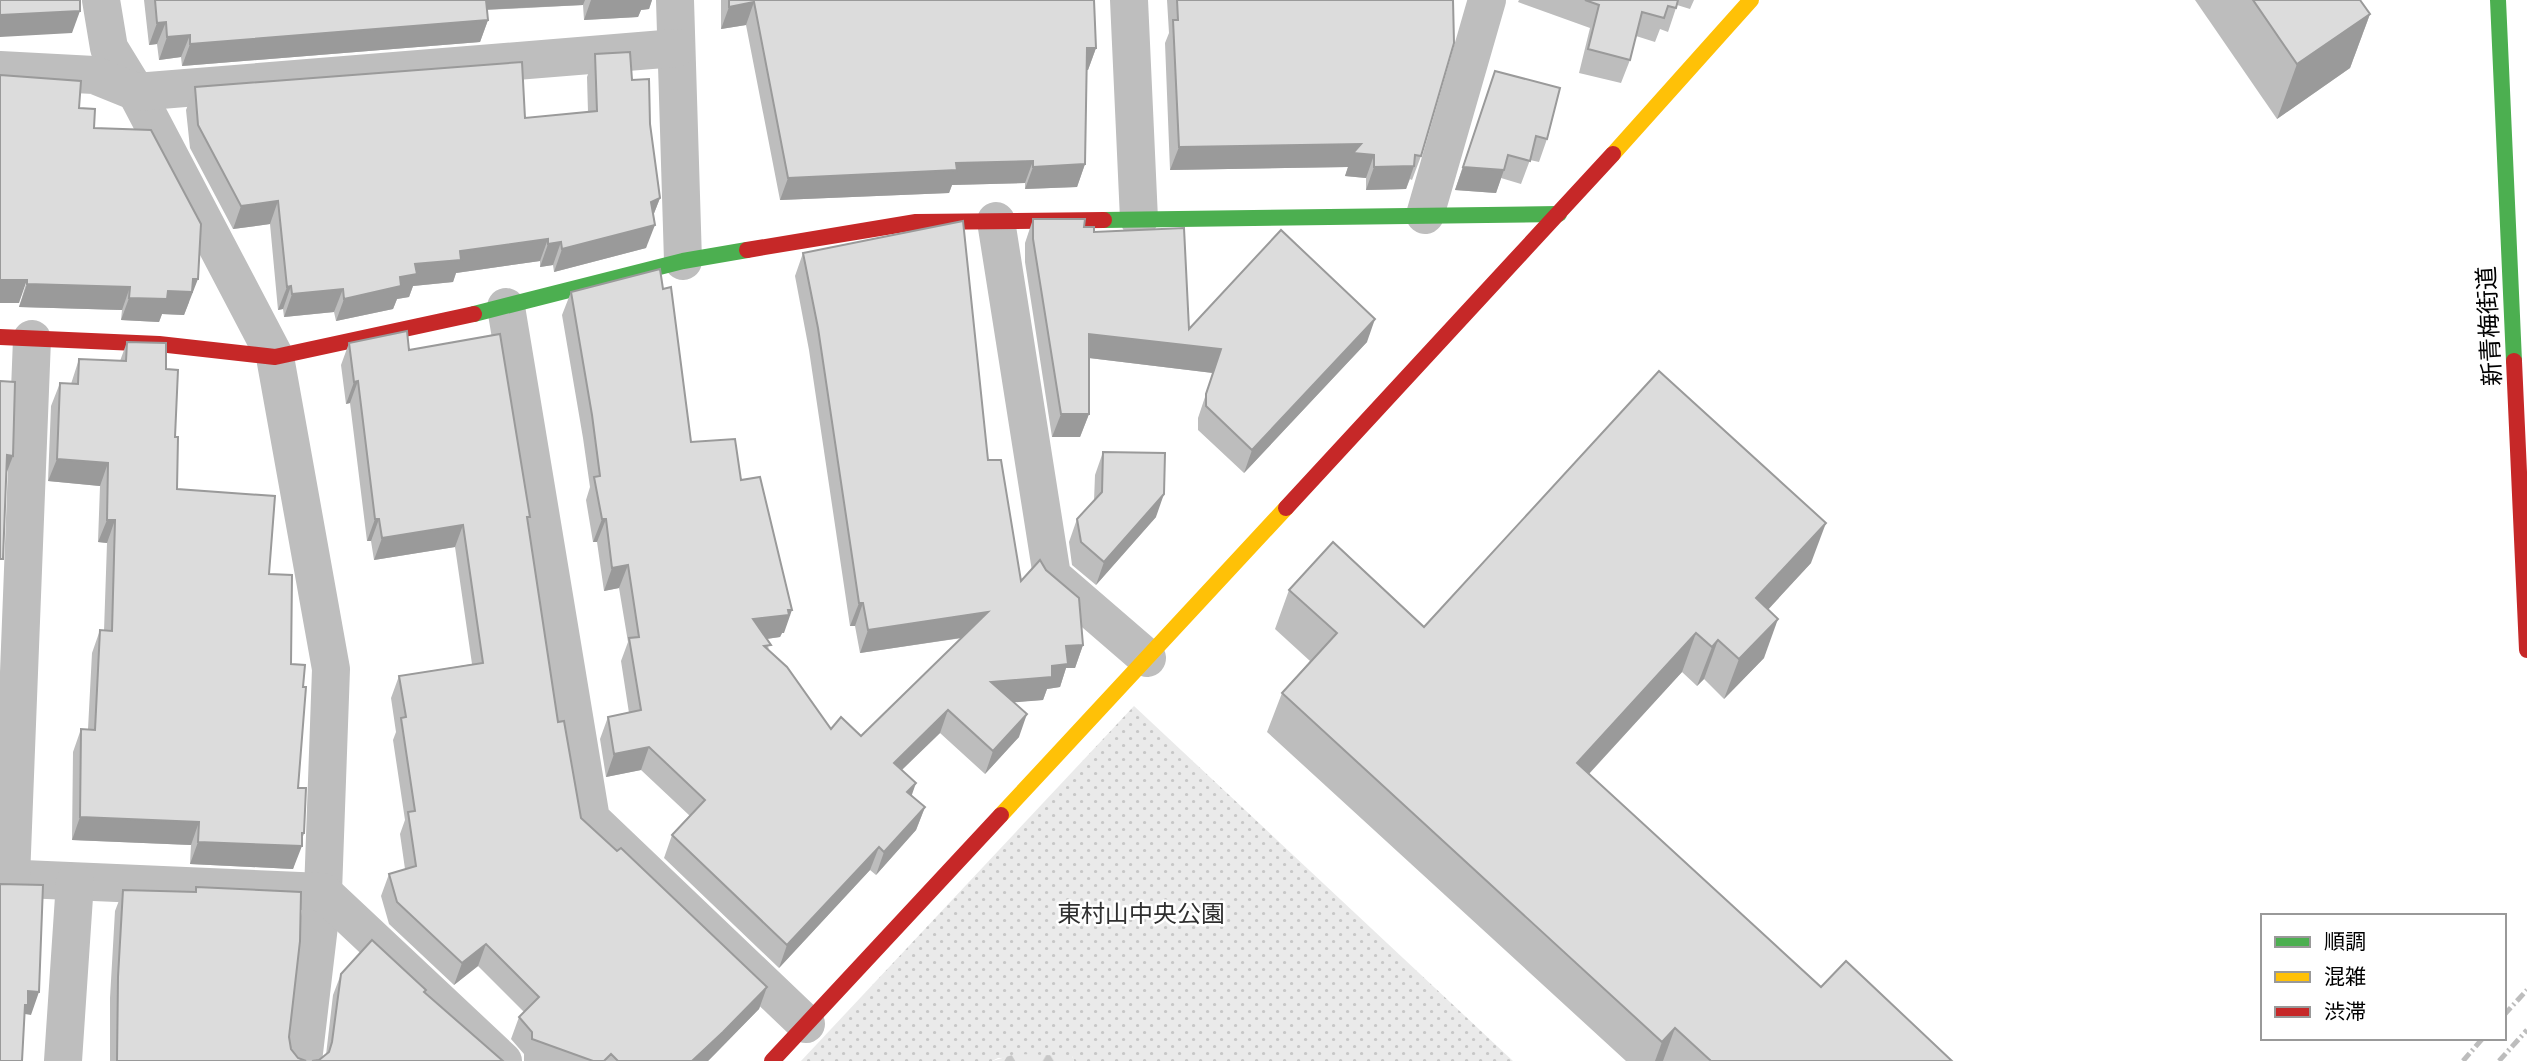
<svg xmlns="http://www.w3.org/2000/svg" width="2527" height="1061" font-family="'Varela Round','Noto Sans JP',sans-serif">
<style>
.green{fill:url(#green-dots)}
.forest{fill:url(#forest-firs)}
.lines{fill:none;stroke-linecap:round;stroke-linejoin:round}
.street{stroke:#bebebe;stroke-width:38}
.fast{stroke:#4caf50;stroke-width:16}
.slow{stroke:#ffc107;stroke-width:16}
.jam{stroke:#c62828;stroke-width:16}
.rail{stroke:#bdbdbd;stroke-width:5;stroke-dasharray:10 3.5 2 3.5;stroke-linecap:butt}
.wall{fill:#bdbdbd}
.shaded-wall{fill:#9a9a9a}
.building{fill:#dcdcdc;stroke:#9a9a9a;stroke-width:2}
.labels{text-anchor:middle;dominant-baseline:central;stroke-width:5;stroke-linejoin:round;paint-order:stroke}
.street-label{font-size:24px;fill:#000;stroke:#fff}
.park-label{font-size:24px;fill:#2f2f2f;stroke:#fff}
</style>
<defs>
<pattern id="green-dots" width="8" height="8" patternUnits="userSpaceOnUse" patternTransform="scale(1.75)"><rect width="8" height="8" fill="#eaeaea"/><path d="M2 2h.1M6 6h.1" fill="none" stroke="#c7c7c7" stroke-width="1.8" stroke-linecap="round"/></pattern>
<pattern id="forest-firs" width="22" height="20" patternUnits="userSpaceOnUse" patternTransform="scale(1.75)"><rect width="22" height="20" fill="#eaeaea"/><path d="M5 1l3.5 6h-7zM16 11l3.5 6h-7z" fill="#c7c7c7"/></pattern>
</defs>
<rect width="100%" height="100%" fill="#fff"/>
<polygon class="green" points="1134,706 1513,1061 1074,1061 1072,1056 998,1058 992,1061 801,1061"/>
<polygon class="forest" points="1016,1054 1072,1056 1074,1061 992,1061"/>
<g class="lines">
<g class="street">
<polyline points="101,0 109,48 136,92 275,357 331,669 323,892 303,1061"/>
<polyline points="675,0 683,261"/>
<polyline points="1129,0 1139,219"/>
<polyline points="0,70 94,75 136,92 676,48"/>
<polyline points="1425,215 1487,0"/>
<polyline points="996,221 1052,576 1147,658"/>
<polyline points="506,307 591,819 806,1024"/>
<polyline points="0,878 323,892 503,1061"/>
<polyline points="11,878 32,339"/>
<polyline points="63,1061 75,882"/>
</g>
<g class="fast">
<polyline points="2498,0 2514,361"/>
<polyline points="1104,220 1559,214"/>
<polyline points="474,314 683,261 747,250"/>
</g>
<g class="slow">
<polyline points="1613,154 1751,0"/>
<polyline points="1001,815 1286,508"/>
</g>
<g class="jam">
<polyline points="747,250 916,222 1104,220"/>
<polyline points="0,337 159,344 275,357 474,314"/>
<polyline points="2514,361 2527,650"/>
<polyline points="1286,508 1613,154"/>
<polyline points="772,1061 1001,815"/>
</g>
<g class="rail">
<polyline points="2504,1015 2527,990"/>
<polyline points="2463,1061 2483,1038"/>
<polyline points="2499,1061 2527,1030"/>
</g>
</g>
<g class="wall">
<polygon points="144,0 652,0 649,9 641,10 638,17 584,20 583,5 487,10 488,20 480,42 182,66 181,57 159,60 157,44 149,45"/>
<polygon points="721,0 1094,0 1096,48 1088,70 1087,70 1085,164 1077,187 1025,189 1025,183 952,185 949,193 780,200 746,25 721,29"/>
<polygon points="1167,0 1453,0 1421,156 1412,180 1410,179 1406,189 1366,190 1366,178 1345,176 1348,167 1170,170 1165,43 1169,33"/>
<polygon points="1519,0 1694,0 1690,9 1677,5 1668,32 1660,29 1655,42 1636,36 1630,60 1621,83 1579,73 1590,28 1518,2"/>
<polygon points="2195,0 2360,0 2370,14 2350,68 2277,119"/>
<polygon points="595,54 632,80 650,124 660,198 653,216 646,248 554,272 553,265 540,267 540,261 456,273 453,282 413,286 409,297 397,299 393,309 336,321 334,312 284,317 283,309 278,310 270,224 233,229 190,148 186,110 195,87 525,118 588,112 587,77"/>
<polygon points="1487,94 1547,139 1539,162 1530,160 1521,184 1501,178 1496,193 1455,190"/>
<polygon points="79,108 94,128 189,302 184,315 162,314 159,322 121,320 122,310 19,307"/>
<polygon points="1033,219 1084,227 1094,232 1189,329 1367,342 1244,473 1198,430 1198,418 1213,373 1089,358 1089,414 1080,437 1052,437 1025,262 1025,243"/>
<polygon points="803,253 988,460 1021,581 1083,645 1075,668 1066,668 1060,687 1047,689 1043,700 1014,702 1019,737 985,774 940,733 902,770 912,796 925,807 916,830 876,875 870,870 779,968 664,858 672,835 690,816 641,770 606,777 600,739 608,717 629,713 621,661 628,642 619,588 604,591 597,542 593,542 586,500 590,487 583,438 562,315 571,292 663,289 691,442 741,480 784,633 782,633 780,637 767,639 769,651 831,729 861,736 962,638 860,653 855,626 850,626 809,350 795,276"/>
<polygon points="127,342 166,369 175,437 177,489 269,574 291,664 303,687 298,788 302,840 293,869 190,864 191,845 72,840 73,752 81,729 88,729 92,653 100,630 104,631 107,543 98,542 100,486 48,481 51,406 60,383 71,384 79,359 120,361"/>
<polygon points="349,343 409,350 528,523 558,722 581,818 767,987 759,1009 708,1061 524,1061 524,1054 511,1039 519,1017 524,1012 478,966 454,985 389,924 381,896 389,874 405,869 400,834 405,820 393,740 396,732 391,698 399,676 472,664 455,547 374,560 371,541 367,541 350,403 346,404 341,365"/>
<polygon points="1103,452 1156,517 1096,585 1072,565 1069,542 1077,519 1094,501 1095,475"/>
<polygon points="1811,563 1768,609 1764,658 1724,699 1704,679 1697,686 1682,672 1589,774 1821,987 1952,1061 1626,1061 1267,732 1282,693 1310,661 1275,629 1289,590 1424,627"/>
<polygon points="196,887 289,1037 291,1049 298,1058 306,1061 110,1061 110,998 115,911 123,890 194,892"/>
<polygon points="341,974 425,993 503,1061 319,1060 326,1055 333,995"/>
</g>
<g class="shaded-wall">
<polygon points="480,0 585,0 583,5 477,10"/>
<polygon points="591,0 652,0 649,9 641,10 638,17 584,20"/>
<polygon points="754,2 746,25 721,29 729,7"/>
<polygon points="80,11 72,33 0,37 0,15"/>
<polygon points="2370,14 2350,68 2277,119 2297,64"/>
<polygon points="488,20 480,42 182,66 190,44"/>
<polygon points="166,22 157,44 149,45 157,23"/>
<polygon points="190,35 181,57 159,60 167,37"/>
<polygon points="1087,48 1096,48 1088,70 1079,70"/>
<polygon points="1361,144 1374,155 1366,178 1345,176 1348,167 1170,170 1179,147"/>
<polygon points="1033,161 1025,183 952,185 949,193 780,200 788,178 956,163"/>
<polygon points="1085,164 1077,187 1025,189 1033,167"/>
<polygon points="1414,166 1406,189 1366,190 1374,167"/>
<polygon points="1463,167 1504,170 1496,193 1455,190"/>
<polygon points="660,198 651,221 651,202"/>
<polygon points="278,201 270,224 233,229 241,206"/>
<polygon points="655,225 646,248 554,272 562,249"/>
<polygon points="548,239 540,261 456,273 453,282 413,286 409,297 397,299 393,309 336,321 344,299 400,277 415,264 460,251"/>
<polygon points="561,242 553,265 540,267 548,244"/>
<polygon points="193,279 198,279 184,315 162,314 159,322 121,320 129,298 168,291"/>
<polygon points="0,280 27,280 19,303 0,303"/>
<polygon points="27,284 130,287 122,310 19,307"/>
<polygon points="291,286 283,309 278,310 287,287"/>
<polygon points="343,289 334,312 284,317 292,294"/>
<polygon points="1375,319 1367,342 1244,473 1252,450"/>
<polygon points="1089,334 1221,349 1213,373 1081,357"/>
<polygon points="358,381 350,403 346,404 354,382"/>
<polygon points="1061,414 1089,414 1080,437 1052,437"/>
<polygon points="7,455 13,456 5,477"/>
<polygon points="57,459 108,463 100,486 48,481"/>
<polygon points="1164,494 1156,517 1096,585 1104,562"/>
<polygon points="375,519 379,519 371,541 367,541"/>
<polygon points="602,519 606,519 597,542 593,542"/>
<polygon points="107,520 115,520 107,543 98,542"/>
<polygon points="1826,523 1811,563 1742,638 1756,598"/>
<polygon points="463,525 455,547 374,560 382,538"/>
<polygon points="628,565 619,588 604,591 612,568"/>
<polygon points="859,603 863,603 855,626 850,626"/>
<polygon points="788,610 792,610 784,633 782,633 780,637 744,642 753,619"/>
<polygon points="988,612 980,635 860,653 868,630"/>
<polygon points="1778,619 1764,658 1724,699 1739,659"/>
<polygon points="1696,633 1682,672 1562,803 1577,763"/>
<polygon points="1718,640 1704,679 1697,686 1712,647"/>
<polygon points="1083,645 1075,668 1066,668 1060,687 1047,689 1043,700 983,705 991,682 1052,666 1066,646"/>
<polygon points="948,710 940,733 886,785 894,763"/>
<polygon points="1027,714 1019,737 985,774 993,751"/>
<polygon points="649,747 641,770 606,777 614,754"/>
<polygon points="916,783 908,806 907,792"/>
<polygon points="925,807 916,830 876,875 884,852"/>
<polygon points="80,817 199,822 191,845 72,840"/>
<polygon points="304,833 300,846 302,846 293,869 190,864 198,842"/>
<polygon points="879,847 870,870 779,968 787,945"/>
<polygon points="486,944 478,966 454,985 462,963"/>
<polygon points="767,987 759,1009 715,1054 708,1061 692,1061"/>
<polygon points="28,991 39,992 31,1015 25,1014 19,1028"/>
<polygon points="1675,1028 1663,1061 1655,1061 1662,1042"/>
</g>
<g class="building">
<polygon points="0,0 80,0 80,11 0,15"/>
<polygon points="155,0 486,0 488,20 190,44 190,35 167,37 166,22 157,23"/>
<polygon points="729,0 1094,0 1096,48 1087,48 1085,164 1033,167 1033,161 956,163 957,170 788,178 754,2 729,7"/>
<polygon points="1177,0 1453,0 1454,43 1421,156 1415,155 1414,166 1374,167 1374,155 1353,153 1361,144 1179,147 1173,20 1178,20"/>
<polygon points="1585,0 1678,0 1676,8 1668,6 1664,18 1642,12 1630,60 1588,49 1599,5"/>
<polygon points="2253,0 2360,0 2370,14 2297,64"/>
<polygon points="630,52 632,80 649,79 650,124 660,198 651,202 655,225 562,249 561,242 548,244 548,239 460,251 461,260 415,264 417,274 400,277 401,286 344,299 343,289 292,294 291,286 287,287 278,201 241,206 198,125 195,87 522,62 525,118 597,111 595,54"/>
<polygon points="1495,71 1560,88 1547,139 1536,136 1530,161 1508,155 1504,170 1463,167"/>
<polygon points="0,75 81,81 79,108 95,109 94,128 151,130 201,224 198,279 193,279 192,292 168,291 167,299 129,298 130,287 27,284 27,280 0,280"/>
<polygon points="1033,219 1085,219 1084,227 1094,227 1094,232 1184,228 1189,329 1281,230 1375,319 1252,450 1206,406 1206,394 1221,349 1089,334 1089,414 1061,414 1033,239"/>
<polygon points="963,221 988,460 1001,460 1021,581 1040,560 1046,570 1079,598 1083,645 1066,646 1068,664 1052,666 1052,677 991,682 1027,714 993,751 948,710 894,763 916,783 907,792 925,807 884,852 879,847 787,945 672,835 705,800 649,747 614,754 608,717 641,710 629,638 639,637 628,565 612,568 606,519 602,519 594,477 600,476 592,415 571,292 660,269 663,289 671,287 691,442 735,439 741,480 760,477 792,610 788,610 789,615 753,619 771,645 764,646 787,667 831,729 841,717 861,736 988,612 868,630 863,603 859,603 818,328 803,253"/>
<polygon points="407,331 409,350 500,334 530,517 527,517 558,722 564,721 581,818 617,851 621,848 767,987 723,1032 692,1061 618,1061 611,1054 604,1061 593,1061 532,1039 532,1032 519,1017 539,997 486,944 462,963 397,902 389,874 416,866 408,812 415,811 401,718 406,717 399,676 483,663 463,525 382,538 379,519 375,519 358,381 354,382 349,343"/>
<polygon points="127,342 166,343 166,369 178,370 175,437 178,437 177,489 275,496 269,574 292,575 291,664 305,665 303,687 306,687 298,788 306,788 304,833 302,833 302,846 198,842 199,822 80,817 81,729 95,730 100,630 112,631 115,520 107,520 108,463 57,459 60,383 78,384 79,359 126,361"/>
<polygon points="1659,371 1826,523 1756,598 1778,619 1739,659 1718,640 1712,647 1696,633 1577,763 1821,987 1846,961 1952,1061 1711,1061 1675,1028 1662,1042 1282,693 1337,633 1289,590 1333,542 1424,627"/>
<polygon points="0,381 15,382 13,456 7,455 3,559 0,559"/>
<polygon points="1103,452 1165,453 1164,494 1104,562 1081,542 1077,519 1102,492"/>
<polygon points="0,884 43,885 39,992 28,991 28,1005 25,1005 22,1061 0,1061"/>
<polygon points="196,887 301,892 300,941 289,1037 291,1049 298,1058 306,1061 117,1061 118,977 123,890 196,892"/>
<polygon points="372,940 426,990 424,992 503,1061 312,1061 319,1060 329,1052 332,1042 341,974"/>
</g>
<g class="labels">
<g class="street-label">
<text transform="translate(2490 326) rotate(-93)">新青梅街道</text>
</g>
<g class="park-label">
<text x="1141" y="914">東村山中央公園</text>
</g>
</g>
<rect x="2261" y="914" width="245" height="126" fill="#ffffff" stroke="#999999" stroke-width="2"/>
<rect x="2275" y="937" width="35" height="10" fill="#4caf50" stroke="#999999" stroke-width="2"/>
<text x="2324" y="949" font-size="21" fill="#000000">順調</text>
<rect x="2275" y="972" width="35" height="10" fill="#ffc107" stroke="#999999" stroke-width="2"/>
<text x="2324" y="984" font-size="21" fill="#000000">混雑</text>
<rect x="2275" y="1007" width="35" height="10" fill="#c62828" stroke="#999999" stroke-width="2"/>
<text x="2324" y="1019" font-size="21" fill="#000000">渋滞</text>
</svg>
